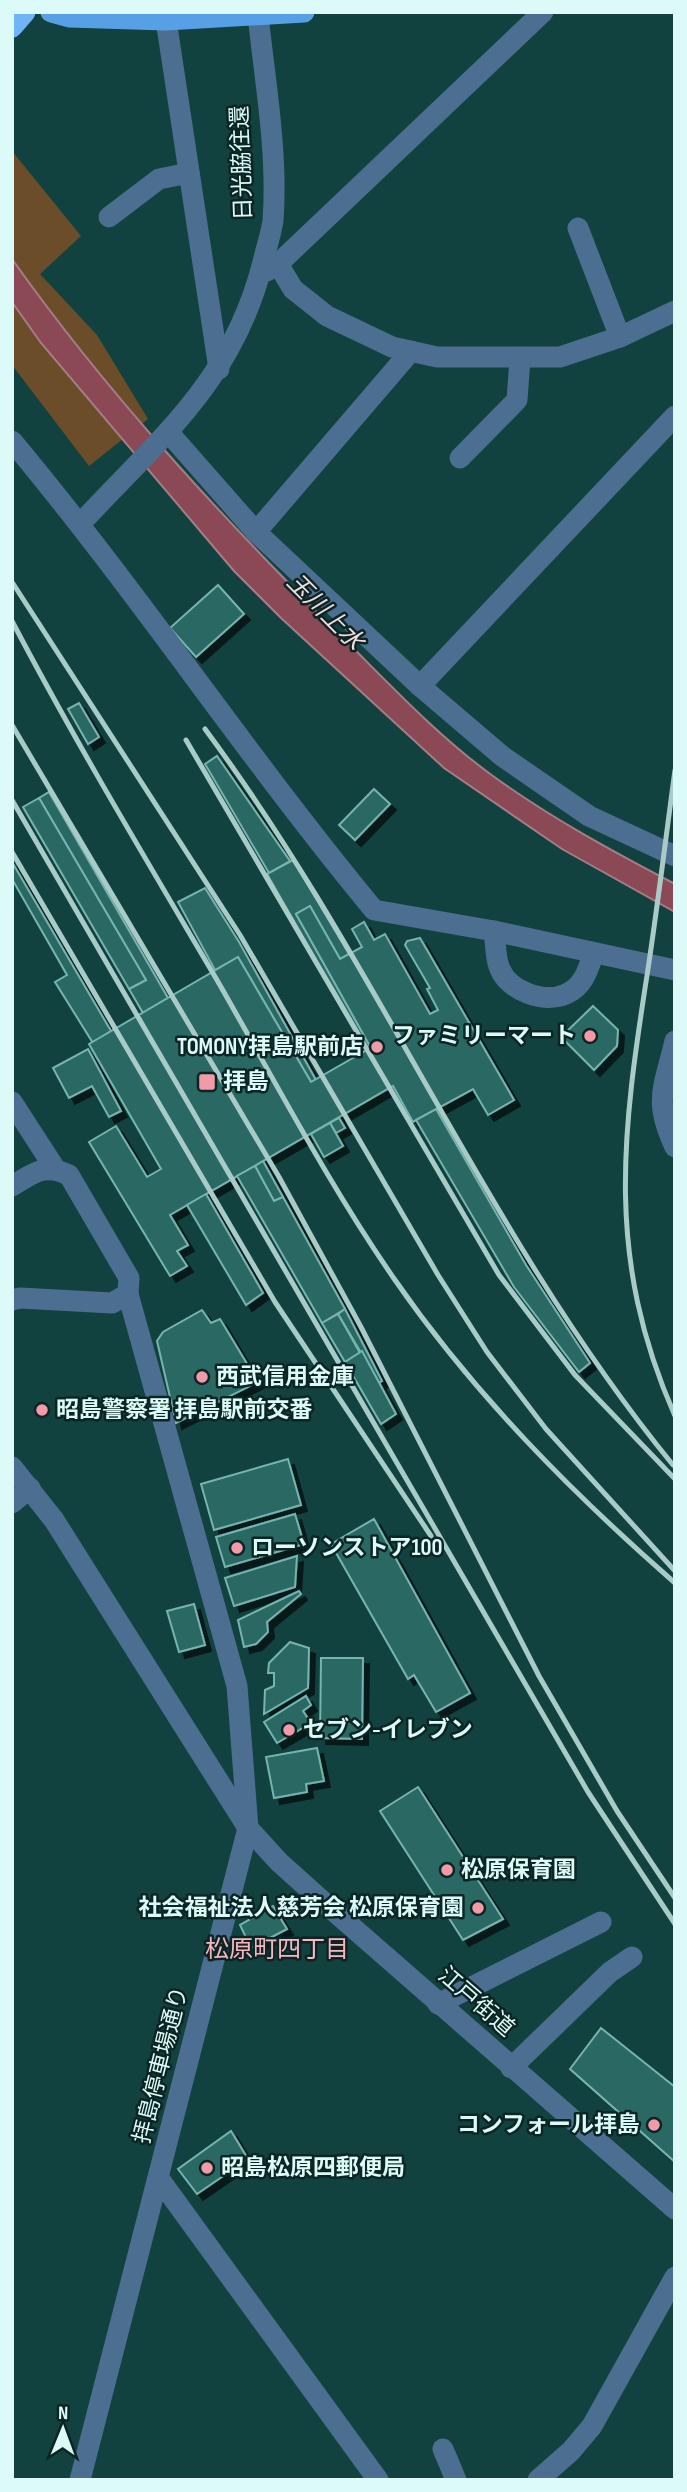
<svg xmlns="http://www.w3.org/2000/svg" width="687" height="2492" font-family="'Sofia Sans Condensed','Noto Sans JP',sans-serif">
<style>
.green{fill:#6b4d2a}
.water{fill:#8b4955;stroke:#a37e86;stroke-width:2}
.building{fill:#2a6864;stroke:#76b4af;stroke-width:2;filter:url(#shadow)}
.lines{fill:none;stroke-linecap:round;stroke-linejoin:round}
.minor{stroke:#4c6e90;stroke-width:21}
.major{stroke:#58a0e6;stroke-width:21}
.highway{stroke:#70b3f6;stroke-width:21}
.rail{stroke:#a9cbc8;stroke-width:5}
.poi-dot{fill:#f39aa8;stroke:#0b2524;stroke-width:2.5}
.labels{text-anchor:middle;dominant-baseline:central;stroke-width:5;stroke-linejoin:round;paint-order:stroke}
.street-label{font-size:23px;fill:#dcfaf7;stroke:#0b2524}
.poi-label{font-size:23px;font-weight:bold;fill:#dcfaf7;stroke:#0b2524;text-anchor:start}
.water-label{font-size:24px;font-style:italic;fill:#f2dcdf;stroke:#0b2524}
.neighbourhood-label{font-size:24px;fill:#fab6c0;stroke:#0b2524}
</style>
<defs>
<filter id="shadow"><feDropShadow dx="6" dy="6" stdDeviation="0" flood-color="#0009"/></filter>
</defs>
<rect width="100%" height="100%" fill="#11423f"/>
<polygon class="green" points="12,151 81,236 40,274 97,335 148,419 89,466 12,365"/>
<path class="water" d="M12,259C107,393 218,513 334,629C385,679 435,734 493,776C551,818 612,851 675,884V912L562,849L444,768L281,618L234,571L41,343L12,302Z"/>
<g class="building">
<polygon points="218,585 244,614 196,657 170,628"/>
<polygon points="79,703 99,737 88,744 68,709"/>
<polygon points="217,756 290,861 269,873 205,764"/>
<polygon points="374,789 390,804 355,840 339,825"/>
<polygon points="49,792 168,998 143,1013 129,989 146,980 39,798"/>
<polygon points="39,798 146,980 129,989 23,807"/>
<polygon points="293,860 349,954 340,959 310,906 296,914 371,1048 367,1050 267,874"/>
<polygon points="12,862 111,1031 93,1043 55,982 67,975 12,879"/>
<polygon points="205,888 239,942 316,1080 311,1082 238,957 215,970 178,902"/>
<polygon points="310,906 340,959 362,947 352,929 364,922 374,940 385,934 430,1014 438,1010 427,989 430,988 405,945 407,941 420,938 514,1100 488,1115 473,1089 413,1122 393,1086 170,1215 188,1245 177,1251 187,1266 170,1276 89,1142 116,1126 147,1177 161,1169 89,1044 238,957 311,1082 367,1050 371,1048 296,914"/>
<polygon points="593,1006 618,1030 617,1046 594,1070 561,1037"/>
<polygon points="88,1049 121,1111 109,1117 92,1086 69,1098 53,1068"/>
<polygon points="436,1109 526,1265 590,1363 579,1372 514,1287 416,1120"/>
<polygon points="339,1118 345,1128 336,1133 330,1123"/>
<polygon points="330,1123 343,1146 324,1157 311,1134"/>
<polygon points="263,1161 283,1197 274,1201 255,1166"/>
<polygon points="255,1166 274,1201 283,1197 345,1309 322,1323 237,1176"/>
<polygon points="206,1194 263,1293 246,1305 187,1205"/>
<polygon points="345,1309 382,1381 379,1383 338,1314"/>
<polygon points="202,1310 211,1323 220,1319 258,1382 176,1423 157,1341 163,1332"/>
<polygon points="338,1314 360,1353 345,1362 322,1323"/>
<polygon points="362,1351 396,1414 381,1424 345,1362"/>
<polygon points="288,1459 301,1505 214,1530 201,1484"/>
<polygon points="295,1514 304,1544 225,1567 216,1537"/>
<polygon points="374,1519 470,1693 436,1712 414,1675 408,1679 331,1544"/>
<polygon points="297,1556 295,1587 234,1606 225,1578"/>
<polygon points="299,1591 301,1594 267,1622 268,1632 256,1644 244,1647 238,1620"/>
<polygon points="194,1604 205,1645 179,1652 167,1611"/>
<polygon points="290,1642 309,1648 308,1688 264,1714 265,1690 274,1686 274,1673 268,1673 269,1663"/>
<polygon points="321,1658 363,1658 362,1739 320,1738"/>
<polygon points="306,1696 311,1705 303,1711 311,1723 277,1743 264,1722"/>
<polygon points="317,1748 324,1781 306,1784 307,1792 274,1798 266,1757"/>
<polygon points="418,1787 503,1919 463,1940 380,1811"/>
<polygon points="273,1906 287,1929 251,1948 240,1925"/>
<polygon points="601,2028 675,2087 675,2162 570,2069"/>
<polygon points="231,2131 248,2159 197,2194 178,2169"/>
</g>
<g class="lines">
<g class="minor">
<polyline points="166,20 219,369"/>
<polyline points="109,217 159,179 189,173"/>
<polyline points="578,228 620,337"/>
<polyline points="278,264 293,289 327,316 392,347 437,357 560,357 620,337 675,311"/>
<polyline points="267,271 278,264 543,12"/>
<polyline points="169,433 256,532 420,686 502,756 589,816 675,856"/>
<path d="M12,441C139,593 248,758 374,910L494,931L675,970"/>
<polyline points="460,458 517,400 520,359"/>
<path d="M81,523C160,438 233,381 263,262C266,249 271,234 273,221C278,153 265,82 258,15"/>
<polyline points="256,532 411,351"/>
<polyline points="420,686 675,416"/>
<path d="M494,931C496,943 495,959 500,969C509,991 544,1004 566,994C583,987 588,970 593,955"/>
<path d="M675,1041C664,1088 653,1100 675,1147"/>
<polyline points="12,1102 54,1167"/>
<path d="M12,1186C34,1173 44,1163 69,1175L129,1278L128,1294L112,1303L20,1298L12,1300"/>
<polyline points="12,1467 54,1520 248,1828 279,1862 328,1906 675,2209"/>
<polyline points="12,1503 30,1488"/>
<polyline points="438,2004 601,1922"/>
<polyline points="511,2068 610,1972 632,1957"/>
<polyline points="160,2180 378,2480"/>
<polyline points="443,2449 456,2480"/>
<polyline points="80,2480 248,1828 237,1686 128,1294"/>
<polyline points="538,2480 571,2451 592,2426 675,2277"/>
</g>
<polyline class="major" points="51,12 69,17 166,20 304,12"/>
<polyline class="highway" points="12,27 25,12"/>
<g class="rail">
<polyline points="12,582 240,935 438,1275 487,1352 546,1429 675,1571"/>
<path d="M12,621C76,743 147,861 217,980C275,1081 329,1185 395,1280C474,1394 571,1492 675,1583"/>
<polyline points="12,725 279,1177 361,1327 539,1676 617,1811 675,1898"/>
<path d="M205,729C379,963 488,1239 673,1465"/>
<polyline points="186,740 499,1275 575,1375 675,1479"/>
<path d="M675,770C666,836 658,903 648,969C622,1135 605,1257 675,1416"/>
<polyline points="12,800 588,1792 675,1924"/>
<polyline points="12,852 275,1302 431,1536"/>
</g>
</g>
<g class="poi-dot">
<circle cx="590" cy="1036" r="7"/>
<circle cx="377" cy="1047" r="7"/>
<rect x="198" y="1073" width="18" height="18" rx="3.5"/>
<circle cx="202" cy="1377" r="7"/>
<circle cx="42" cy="1410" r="7"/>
<circle cx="237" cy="1548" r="7"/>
<circle cx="289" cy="1730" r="7"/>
<circle cx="447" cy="1870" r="7"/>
<circle cx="478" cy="1908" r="7"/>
<circle cx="654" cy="2125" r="7"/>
<circle cx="207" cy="2168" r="7"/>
</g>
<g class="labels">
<g class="street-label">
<text transform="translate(242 163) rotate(-92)">日光脇往還</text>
<text transform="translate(476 2002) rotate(41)">江戸街道</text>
<text transform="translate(161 2065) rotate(-76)">拝島停車場通り</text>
</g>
<g class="poi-label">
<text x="576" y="1036" text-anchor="end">ファミリーマート</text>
<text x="363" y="1047" text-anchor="end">TOMONY拝島駅前店</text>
<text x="223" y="1082">拝島</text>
<text x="216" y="1377">西武信用金庫</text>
<text x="56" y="1410">昭島警察署 拝島駅前交番</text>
<text x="251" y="1548">ローソンストア100</text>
<text x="303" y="1730">セブン-イレブン</text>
<text x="461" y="1870">松原保育園</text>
<text x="464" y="1908" text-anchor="end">社会福祉法人慈芳会 松原保育園</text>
<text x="640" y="2125" text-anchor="end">コンフォール拝島</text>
<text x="221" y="2168">昭島松原四郵便局</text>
</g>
<g class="water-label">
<text transform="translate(325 612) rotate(45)">玉川上水</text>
</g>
<g class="neighbourhood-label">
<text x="277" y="1949">松原町四丁目</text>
</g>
</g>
<rect width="687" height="2492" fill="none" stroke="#dcfaf7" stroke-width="28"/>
<g transform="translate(63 2429) rotate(1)" stroke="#0b2524" stroke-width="5" paint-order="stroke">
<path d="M0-5L12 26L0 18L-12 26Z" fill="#dcfaf7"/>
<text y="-10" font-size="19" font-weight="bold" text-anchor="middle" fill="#dcfaf7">N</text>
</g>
</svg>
